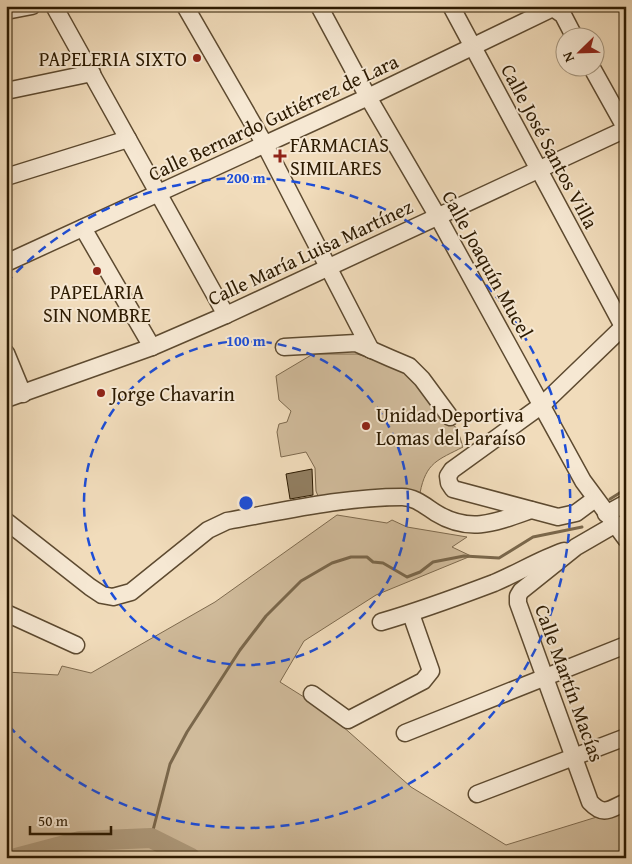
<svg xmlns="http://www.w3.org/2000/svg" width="632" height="864" font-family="'Gentium Book Plus',serif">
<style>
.green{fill:#d0bb9b;stroke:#7e6a4e}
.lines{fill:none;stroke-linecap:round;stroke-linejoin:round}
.stream{stroke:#7a674b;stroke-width:3}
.river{stroke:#ae9a7c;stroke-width:20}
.building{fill:#927f62;stroke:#2c1a01}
.minor-casing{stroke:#5d4a30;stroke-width:19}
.minor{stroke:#f6e8d3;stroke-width:16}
.ring{fill:none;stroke:#1d4ed8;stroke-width:2.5;stroke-dasharray:9 6}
.poi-dot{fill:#8f2418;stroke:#f6e8d3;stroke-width:2}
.labels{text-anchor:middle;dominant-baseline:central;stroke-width:4;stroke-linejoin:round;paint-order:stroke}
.poi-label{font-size:20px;fill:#2c1a01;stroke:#f6e8d3;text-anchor:start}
.street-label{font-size:20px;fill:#2c1a01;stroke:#f6e8d3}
.centre{fill:#1d4ed8;stroke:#f6e8d3;stroke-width:2.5}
.ring-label{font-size:15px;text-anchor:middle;font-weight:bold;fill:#1d4ed8;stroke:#f6e8d3;stroke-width:4;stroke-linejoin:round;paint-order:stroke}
</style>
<rect width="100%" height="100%" fill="#f1dcbb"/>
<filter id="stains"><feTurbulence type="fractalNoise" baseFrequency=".004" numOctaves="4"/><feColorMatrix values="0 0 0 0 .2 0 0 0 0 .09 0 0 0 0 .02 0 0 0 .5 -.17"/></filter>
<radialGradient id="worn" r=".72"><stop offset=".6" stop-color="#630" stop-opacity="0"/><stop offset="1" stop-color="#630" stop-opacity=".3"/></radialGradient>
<g class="green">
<path d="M313,354H357L412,372L448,422L457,428L463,447C438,460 426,462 420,493L320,501L316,491L315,468L306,452L281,457L277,432L279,424L287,422L291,411L279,400L276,376Z"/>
<polygon points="337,515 387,523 392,520 407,527 467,537 452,547 471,556 376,595 304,641 280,682 323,709 411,787 506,845 626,808 626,858 6,858 6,672 58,675 62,666 91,673 215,602"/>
</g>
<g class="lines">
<g class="stream">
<polyline points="610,499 626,489"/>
<polyline points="151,838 170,764 187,732 240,650 266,616 301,581 332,563 351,557 367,557 373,562 383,563 407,577 420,572 433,562 464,556 499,558 533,537 582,527"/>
</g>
<polyline class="river" points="16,858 80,841 151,838 191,858"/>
</g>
<polygon class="building" points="312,469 313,495 290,499 286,474"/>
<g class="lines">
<g class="minor-casing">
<g id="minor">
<polyline points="54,6 226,315"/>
<polyline points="185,6 264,143 371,350"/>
<polyline points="319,6 368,97 438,217 583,481 626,539"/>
<polyline points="451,6 626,332"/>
<polyline points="550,6 563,15 575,38"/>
<polyline points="6,11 32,6"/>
<polyline points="592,68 626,129"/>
<polyline points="6,91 92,73"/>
<polyline points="6,177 128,139"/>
<polyline points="83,228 152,347"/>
<polyline points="6,263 368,97 557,6"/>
<polyline points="284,347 356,343 390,358 409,366 422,379 450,417"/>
<polyline points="6,353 23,394"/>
<polyline points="6,399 152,347 226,315 626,129"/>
<polyline points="595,499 576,513 558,517 453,489 449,483 448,476 452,470 542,405 626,324"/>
<polyline points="606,514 626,503"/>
<path d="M6,521L90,587L102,595L113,597L131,592L208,530L227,521C284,511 343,497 402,497C415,497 425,506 436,513C470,534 497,522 531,510"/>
<path d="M614,525L576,547L521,591L518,596V603L590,802C604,817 610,809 626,802"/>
<polyline points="6,613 76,645"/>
<path d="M381,622C419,611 457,597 494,583C518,573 540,559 564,551"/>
<polyline points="312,694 348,720 423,681 431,671 411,614"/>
<polyline points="405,733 626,645"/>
<polyline points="477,794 626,737"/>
</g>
</g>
<use href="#minor" class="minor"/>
</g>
<g class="ring">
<circle cx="246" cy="503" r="162"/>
<path d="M6 283A325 325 0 1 1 6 723"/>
</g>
<g class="poi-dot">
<circle cx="197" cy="58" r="5"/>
<path d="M277.5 148.5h5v5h5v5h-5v5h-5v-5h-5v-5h5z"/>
<circle cx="97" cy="271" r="5"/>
<circle cx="101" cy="393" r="5"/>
<circle cx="366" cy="426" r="5"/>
</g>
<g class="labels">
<g class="poi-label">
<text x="187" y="58" text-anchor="end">PAPELERIA SIXTO</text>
<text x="290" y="144">FARMACIAS<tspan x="290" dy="23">SIMILARES</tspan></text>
<text x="97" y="291" text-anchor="middle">PAPELARIA<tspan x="97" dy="23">SIN NOMBRE</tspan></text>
<text x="111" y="393">Jorge Chavarin</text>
<text x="376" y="414">Unidad Deportiva<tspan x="376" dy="23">Lomas del Paraíso</tspan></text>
</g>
<g class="street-label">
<text transform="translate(273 117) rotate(-25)">Calle Bernardo Gutiérrez de Lara</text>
<text transform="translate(550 146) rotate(62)">Calle José Santos Villa</text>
<text transform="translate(310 252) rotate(-25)">Calle María Luisa Martínez</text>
<text transform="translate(488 264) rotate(61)">Calle Joaquín Mucel</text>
<text transform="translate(570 683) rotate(70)">Calle Martín Macías</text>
</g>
</g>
<circle cx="246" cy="503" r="8" class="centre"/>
<g class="ring-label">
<text x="246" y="183">200 m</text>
<text x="246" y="346">100 m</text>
</g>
<rect width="632" height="864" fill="none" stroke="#f1dcbb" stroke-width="25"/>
<rect x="8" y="8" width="617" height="849" fill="none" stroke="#2c1a01" stroke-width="2.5"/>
<rect x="12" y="12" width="607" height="839" fill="none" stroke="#2c1a01"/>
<g transform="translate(580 52) rotate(247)"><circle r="24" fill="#f6e8d3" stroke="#a5967f"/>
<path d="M0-4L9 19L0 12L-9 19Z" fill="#8f2418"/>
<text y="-8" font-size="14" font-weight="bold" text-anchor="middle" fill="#2c1a01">N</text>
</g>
<path d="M30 826v8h81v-8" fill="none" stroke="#2c1a01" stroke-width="2.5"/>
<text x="38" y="826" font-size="15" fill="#2c1a01" stroke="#f6e8d3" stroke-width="4" paint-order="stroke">50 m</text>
<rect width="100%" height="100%" filter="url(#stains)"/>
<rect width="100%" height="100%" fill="url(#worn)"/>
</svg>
